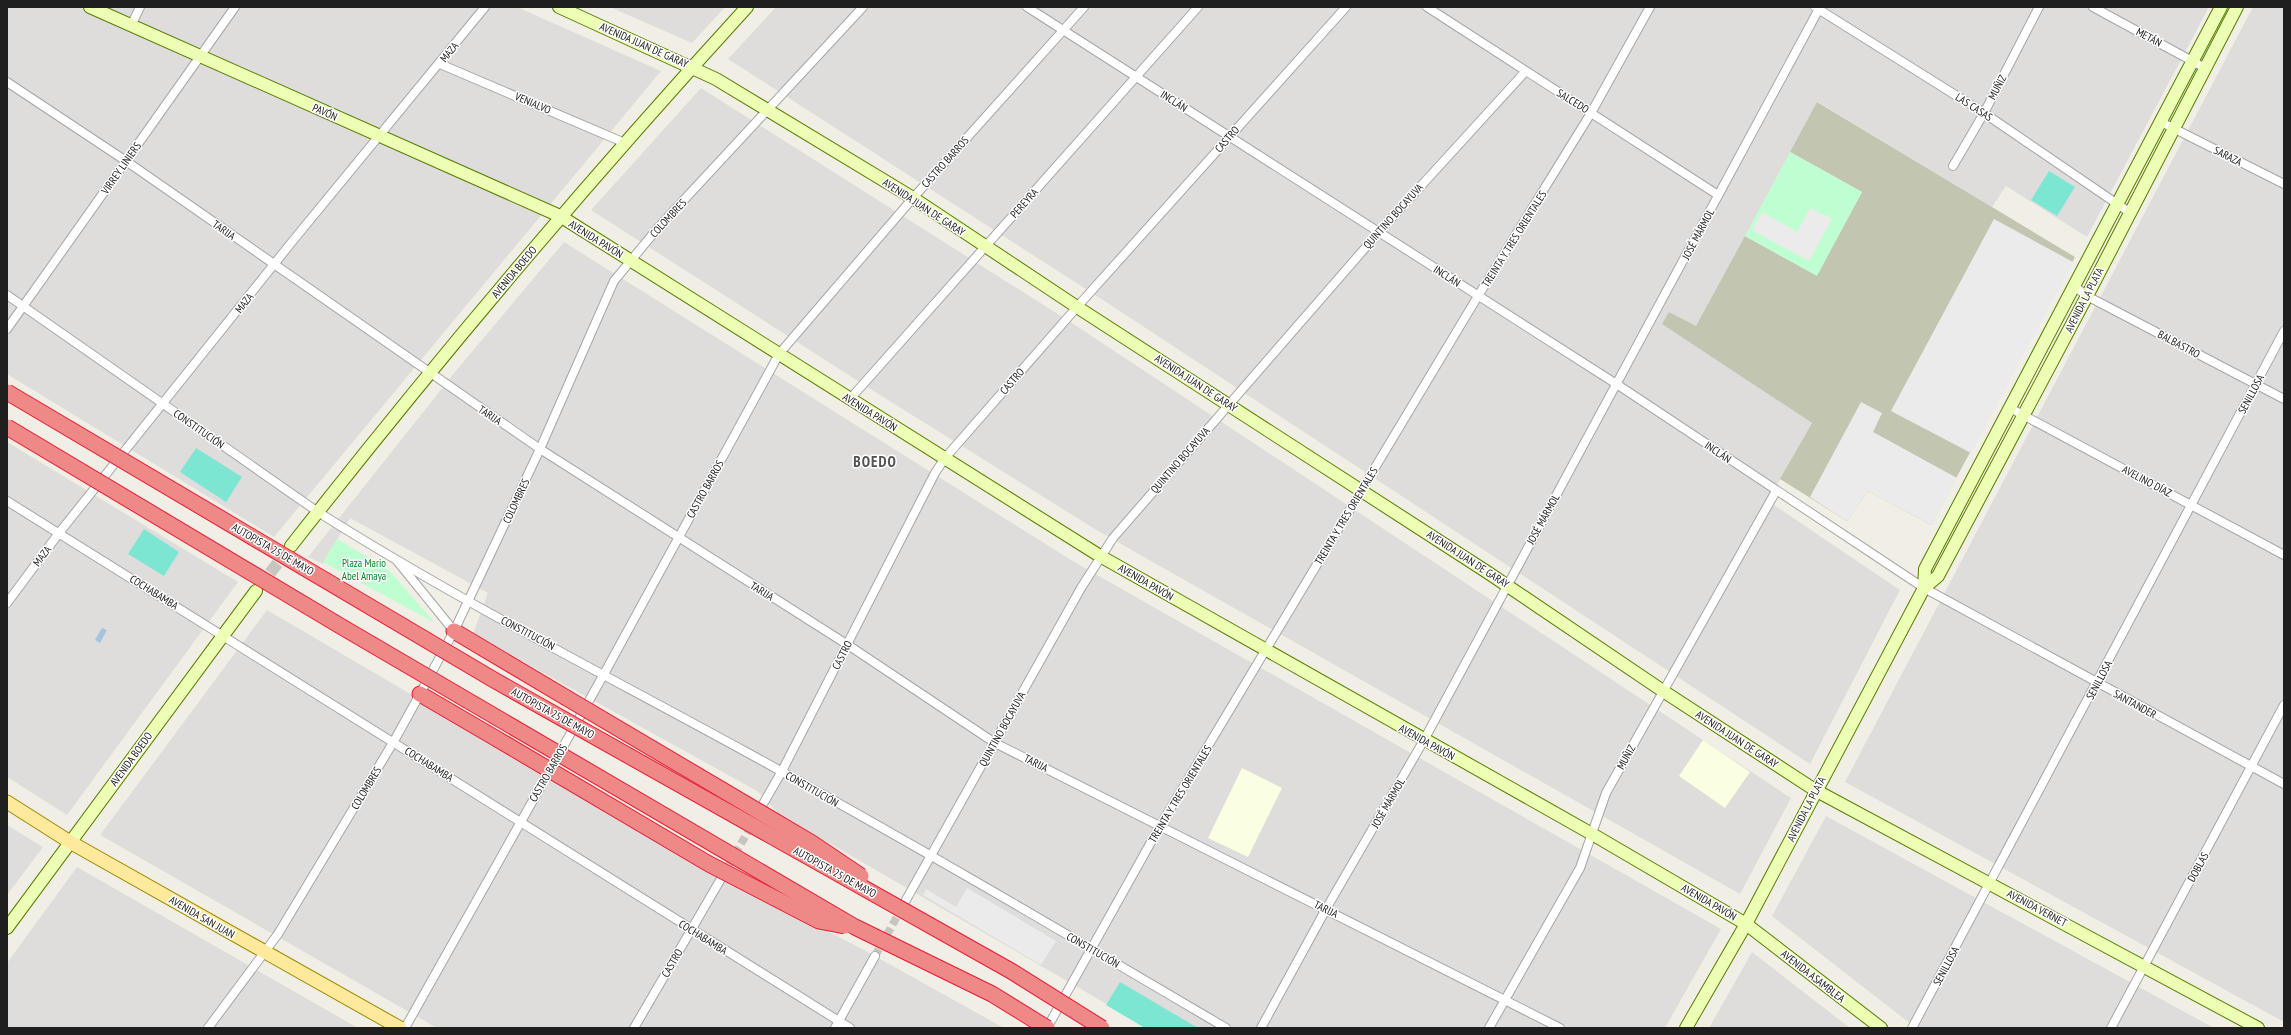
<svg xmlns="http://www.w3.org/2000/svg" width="2291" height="1035" font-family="'PT Sans Narrow',sans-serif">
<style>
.residential{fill:#dedddc}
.education{fill:#f9ffe0}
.construction{fill:#c2c6b0}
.park{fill:#bffed1}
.pitch{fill:#7de6d3}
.parking{fill:#ebebeb}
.water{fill:#a2c6e2}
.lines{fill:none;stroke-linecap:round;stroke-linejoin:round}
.street-tunnel{stroke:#c7c5bd;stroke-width:8;stroke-dasharray:8 4;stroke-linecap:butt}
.secondary-tunnel{stroke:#c7c5bd;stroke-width:12;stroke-dasharray:12 6;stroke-linecap:butt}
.street-casing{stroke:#a6a6a6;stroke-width:10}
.secondary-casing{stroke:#567d00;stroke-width:14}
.primary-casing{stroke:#9b8800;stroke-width:15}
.highway-casing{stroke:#e91834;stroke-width:17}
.street{stroke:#fff;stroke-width:8}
.secondary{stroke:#ecffb5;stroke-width:12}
.primary{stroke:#ffe99c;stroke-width:13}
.highway{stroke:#ee8987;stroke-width:15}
.highway-bridge-casing{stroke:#e91834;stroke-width:17;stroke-linecap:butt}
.highway-bridge{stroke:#ee8987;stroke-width:15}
.labels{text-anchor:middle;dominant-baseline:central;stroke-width:3;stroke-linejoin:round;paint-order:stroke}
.street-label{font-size:11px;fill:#1f1f1f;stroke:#fff}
.park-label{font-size:11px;fill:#038829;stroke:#fff}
.district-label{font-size:15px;font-weight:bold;letter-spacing:1px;fill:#525252;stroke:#fff}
</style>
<rect width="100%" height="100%" fill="#f1efe5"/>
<g class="residential">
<polygon points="7,7 517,7 661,71 274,537 7,374"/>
<polygon points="610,7 725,7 692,43"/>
<polygon points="776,7 2209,7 2087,237 2006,186 1992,207 1818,102 1696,327 1669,312 1663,324 1812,423 1768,501 1900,590 1810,764 1106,302 728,59"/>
<polygon points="2253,7 2284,7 2284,1022 1845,782"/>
<polygon points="701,88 1075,325 1791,798 1740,894 1098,531 872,390 591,210"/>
<polygon points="564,242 1076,563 1721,929 1665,1028 1148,1028 779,814 757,791 473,634 488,593 350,518 323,564 308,557 455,372"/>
<polygon points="7,442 238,582 67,815 7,777"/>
<polygon points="267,610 718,874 864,950 1004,1028 437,1028 100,835"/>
<polygon points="1826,816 2214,1028 1916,1028 1772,916"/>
<polygon points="7,825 43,847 7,895"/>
<polygon points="77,867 358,1028 7,1028 7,963"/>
<polygon points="1752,952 1850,1028 1709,1028"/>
</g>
<g class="education">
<polygon points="1703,740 1750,772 1725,808 1679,776"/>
<polygon points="1242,768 1282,788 1248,857 1208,838"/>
</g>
<polygon class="construction" points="1817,102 2075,257 1931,525 1868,491 1847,521 1780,479 1812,423 1662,324 1669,312 1696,326 1745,236 1816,275 1862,192 1790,152"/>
<g class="park">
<polygon points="1790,152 1862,192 1817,276 1745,236"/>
<polygon points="337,539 388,569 435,623 323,562"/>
</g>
<g class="pitch">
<polygon points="2049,171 2075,187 2057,216 2031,200"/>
<polygon points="196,448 242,477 226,502 180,472"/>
<polygon points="144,529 179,552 164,576 128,554"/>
<polygon points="1120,982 1198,1028 1145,1028 1106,1005"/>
</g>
<g class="parking">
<polygon points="1810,208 1832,219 1809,261 1752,230 1762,212 1797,232"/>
<polygon points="1994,219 2073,262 1971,453 1891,411"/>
<polygon points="1861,402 1882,413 1873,432 1957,478 1931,525 1868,491 1847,521 1810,497"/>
<polygon points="967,888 1056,941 1041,965 923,895 926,889 956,907"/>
</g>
<polygon class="water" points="102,628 107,630 100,643 95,640"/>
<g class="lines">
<g class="street-tunnel">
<polyline points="723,875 753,823"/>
<polyline points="875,956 903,906"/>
</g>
<polyline class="secondary-tunnel" points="259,587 288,550"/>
<g class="street-casing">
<g id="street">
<polyline points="1027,7 1618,385 1924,588 2284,784"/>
<polyline points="1427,7 1718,195"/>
<polyline points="1815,7 1984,113 2129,212"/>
<polyline points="2093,7 2205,68"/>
<polyline points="131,26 140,7"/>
<polyline points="440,64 625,143"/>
<polyline points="7,82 126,161 540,449 848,645 995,743 1560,1028"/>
<polyline points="2161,122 2284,184"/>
<polyline points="1953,166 1984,113 2039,7"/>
<polyline points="2074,286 2087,296 2284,399"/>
<path d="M7,295L318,512C457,600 604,674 748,753C909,841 1068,935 1226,1028"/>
<polyline points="7,329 235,7"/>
<polyline points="850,399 1198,7"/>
<polyline points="2010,408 2284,555"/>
<polyline points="7,501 850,1028"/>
<polyline points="398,562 454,631"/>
<polyline points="7,603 59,533 291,243 485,7"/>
<polyline points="759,811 782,771 935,473 945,458 1077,307 1346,7"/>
<polyline points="906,900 1081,588 1113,538 1379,232 1525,72"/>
<polyline points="208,1028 278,934 394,741 420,694 454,631 540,449 614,281 657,229 863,7"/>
<polyline points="405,1028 604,674 779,354 913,198 1084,7"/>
<polyline points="634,1028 722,877"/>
<polyline points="835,1028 875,956"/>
<polyline points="1047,1028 1160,826 1478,296 1591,113 1650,7"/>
<polyline points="1261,1028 1326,909 1424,740 1820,7"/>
<polyline points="1489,1028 1580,868 1606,793 1776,491"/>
<polyline points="1912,1028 2284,331"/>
<polyline points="2111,1028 2284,705"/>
</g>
</g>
<g class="secondary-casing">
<g id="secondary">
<polyline points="90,7 560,216 1100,556 1592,834 1746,924 1881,1028"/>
<polyline points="559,7 716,79 913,198 1077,307 1487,572 1663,691 1815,790 2258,1028"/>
<path d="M291,546C436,361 588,181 747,7"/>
<polyline points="1924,588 1925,569 2221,7"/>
<polyline points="7,928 256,591"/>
<polyline points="1686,1028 1746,924 1924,588 1938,576 2087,296 2237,7"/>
</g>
</g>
<g class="primary-casing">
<polyline id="primary" points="7,802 70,842 400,1028"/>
</g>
<g class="highway-casing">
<g id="highway">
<polyline points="454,631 565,697"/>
<polyline points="420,694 497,739"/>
</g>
</g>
<use href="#street" class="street"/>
<use href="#secondary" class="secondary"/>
<use href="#primary" class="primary"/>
<use href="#highway" class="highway"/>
<g class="highway-bridge-casing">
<g id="highway-bridge">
<polyline points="7,392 494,680 1011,971 1102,1028"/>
<polyline points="7,427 342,627 855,927 992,994 1047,1028"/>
<polyline points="565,697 812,843 861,876"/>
<polyline points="497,739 709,864 819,921 845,926"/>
</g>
</g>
<use href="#highway-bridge" class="highway-bridge"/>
</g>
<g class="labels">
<g class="street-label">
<text transform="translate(2149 37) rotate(28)">METÁN</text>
<text transform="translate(644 45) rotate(24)">AVENIDA JUAN DE GARAY</text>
<text transform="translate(449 52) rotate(-51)">MAZA</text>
<text transform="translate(1997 87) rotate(-62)">MUÑIZ</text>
<text transform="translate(1174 101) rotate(33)">INCLÁN</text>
<text transform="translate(1573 101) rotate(32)">SALCEDO</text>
<text transform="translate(533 103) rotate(23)">VENIALVO</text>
<text transform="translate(1974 107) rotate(33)">LAS CASAS</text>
<text transform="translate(325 112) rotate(24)">PAVÓN</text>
<text transform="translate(1227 139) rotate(-49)">CASTRO</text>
<text transform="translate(2228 156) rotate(27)">SARAZA</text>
<text transform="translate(945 162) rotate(-48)">CASTRO BARROS</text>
<text transform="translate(121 168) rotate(-55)">VIRREY LINIERS</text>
<text transform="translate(1024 203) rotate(-48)">PEREYRA</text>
<text transform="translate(924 207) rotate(33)">AVENIDA JUAN DE GARAY</text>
<text transform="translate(1393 216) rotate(-48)">QUINTINO BOCAYUVA</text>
<text transform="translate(668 218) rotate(-47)">COLOMBRES</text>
<text transform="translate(224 230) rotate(35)">TARIJA</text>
<text transform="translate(1698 234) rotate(-62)">JOSÉ MÁRMOL</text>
<text transform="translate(596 239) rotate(32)">AVENIDA PAVÓN</text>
<text transform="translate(1514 239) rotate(-58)">TREINTA Y TRES ORIENTALES</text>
<text transform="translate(514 272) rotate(-50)">AVENIDA BOEDO</text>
<text transform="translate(1447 276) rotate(33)">INCLÁN</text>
<text transform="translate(2084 300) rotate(-63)">AVENIDA LA PLATA</text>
<text transform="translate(244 303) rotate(-52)">MAZA</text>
<text transform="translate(2179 344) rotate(28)">BALBASTRO</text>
<text transform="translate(1012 381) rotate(-49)">CASTRO</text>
<text transform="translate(1196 383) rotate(33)">AVENIDA JUAN DE GARAY</text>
<text transform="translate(2251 394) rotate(-62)">SENILLOSA</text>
<text transform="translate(870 412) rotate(32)">AVENIDA PAVÓN</text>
<text transform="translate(490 415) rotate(34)">TARIJA</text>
<text transform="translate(199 429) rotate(35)">CONSTITUCIÓN</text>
<text transform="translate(1718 452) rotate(34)">INCLÁN</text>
<text transform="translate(1180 460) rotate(-49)">QUINTINO BOCAYUVA</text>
<text transform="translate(2147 481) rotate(28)">AVELINO DÍAZ</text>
<text transform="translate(705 489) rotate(-61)">CASTRO BARROS</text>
<text transform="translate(516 501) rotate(-65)">COLOMBRES</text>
<text transform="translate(1346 516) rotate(-59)">TREINTA Y TRES ORIENTALES</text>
<text transform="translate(1543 519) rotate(-61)">JOSÉ MÁRMOL</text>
<text transform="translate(273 549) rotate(30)">AUTOPISTA 25 DE MAYO</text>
<text transform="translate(42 556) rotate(-53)">MAZA</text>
<text transform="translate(1468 559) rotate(33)">AVENIDA JUAN DE GARAY</text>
<text transform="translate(1146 582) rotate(30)">AVENIDA PAVÓN</text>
<text transform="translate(762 591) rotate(32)">TARIJA</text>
<text transform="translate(154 592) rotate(32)">COCHABAMBA</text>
<text transform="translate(528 633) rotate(28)">CONSTITUCIÓN</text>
<text transform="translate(842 655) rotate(-63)">CASTRO</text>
<text transform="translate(2099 680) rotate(-62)">SENILLOSA</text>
<text transform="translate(2135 704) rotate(29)">SANTANDER</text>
<text transform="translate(553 713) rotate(29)">AUTOPISTA 25 DE MAYO</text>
<text transform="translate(1002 729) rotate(-61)">QUINTINO BOCAYUVA</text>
<text transform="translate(1737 739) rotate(33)">AVENIDA JUAN DE GARAY</text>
<text transform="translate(1427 742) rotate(29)">AVENIDA PAVÓN</text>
<text transform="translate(1626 757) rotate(-61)">MUÑIZ</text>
<text transform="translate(131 759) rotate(-54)">AVENIDA BOEDO</text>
<text transform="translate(1036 763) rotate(27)">TARIJA</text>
<text transform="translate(429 764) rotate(32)">COCHABAMBA</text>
<text transform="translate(548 773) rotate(-60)">CASTRO BARROS</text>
<text transform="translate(366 788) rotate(-59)">COLOMBRES</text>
<text transform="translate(812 789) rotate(30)">CONSTITUCIÓN</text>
<text transform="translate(1180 794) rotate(-59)">TREINTA Y TRES ORIENTALES</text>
<text transform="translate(1388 803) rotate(-60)">JOSÉ MÁRMOL</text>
<text transform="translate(1806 809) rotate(-63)">AVENIDA LA PLATA</text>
<text transform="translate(2198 867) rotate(-61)">DOBLAS</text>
<text transform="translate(835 872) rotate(29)">AUTOPISTA 25 DE MAYO</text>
<text transform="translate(1709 902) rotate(30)">AVENIDA PAVÓN</text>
<text transform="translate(2037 908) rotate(28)">AVENIDA VERNET</text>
<text transform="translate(1326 909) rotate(26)">TARIJA</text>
<text transform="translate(202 917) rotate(30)">AVENIDA SAN JUAN</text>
<text transform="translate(703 937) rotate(32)">COCHABAMBA</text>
<text transform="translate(1093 950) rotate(30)">CONSTITUCIÓN</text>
<text transform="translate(672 963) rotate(-60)">CASTRO</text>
<text transform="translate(1946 966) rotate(-62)">SENILLOSA</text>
<text transform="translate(1813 976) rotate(38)">AVENIDA ASAMBLEA</text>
</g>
<g class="park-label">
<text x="364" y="563">Plaza Mario<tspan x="364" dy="13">Abel Amaya</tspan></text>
</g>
<g class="district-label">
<text x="875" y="461">BOEDO</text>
</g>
</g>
<rect width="2291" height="1035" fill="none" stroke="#1f1f1f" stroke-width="16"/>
</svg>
